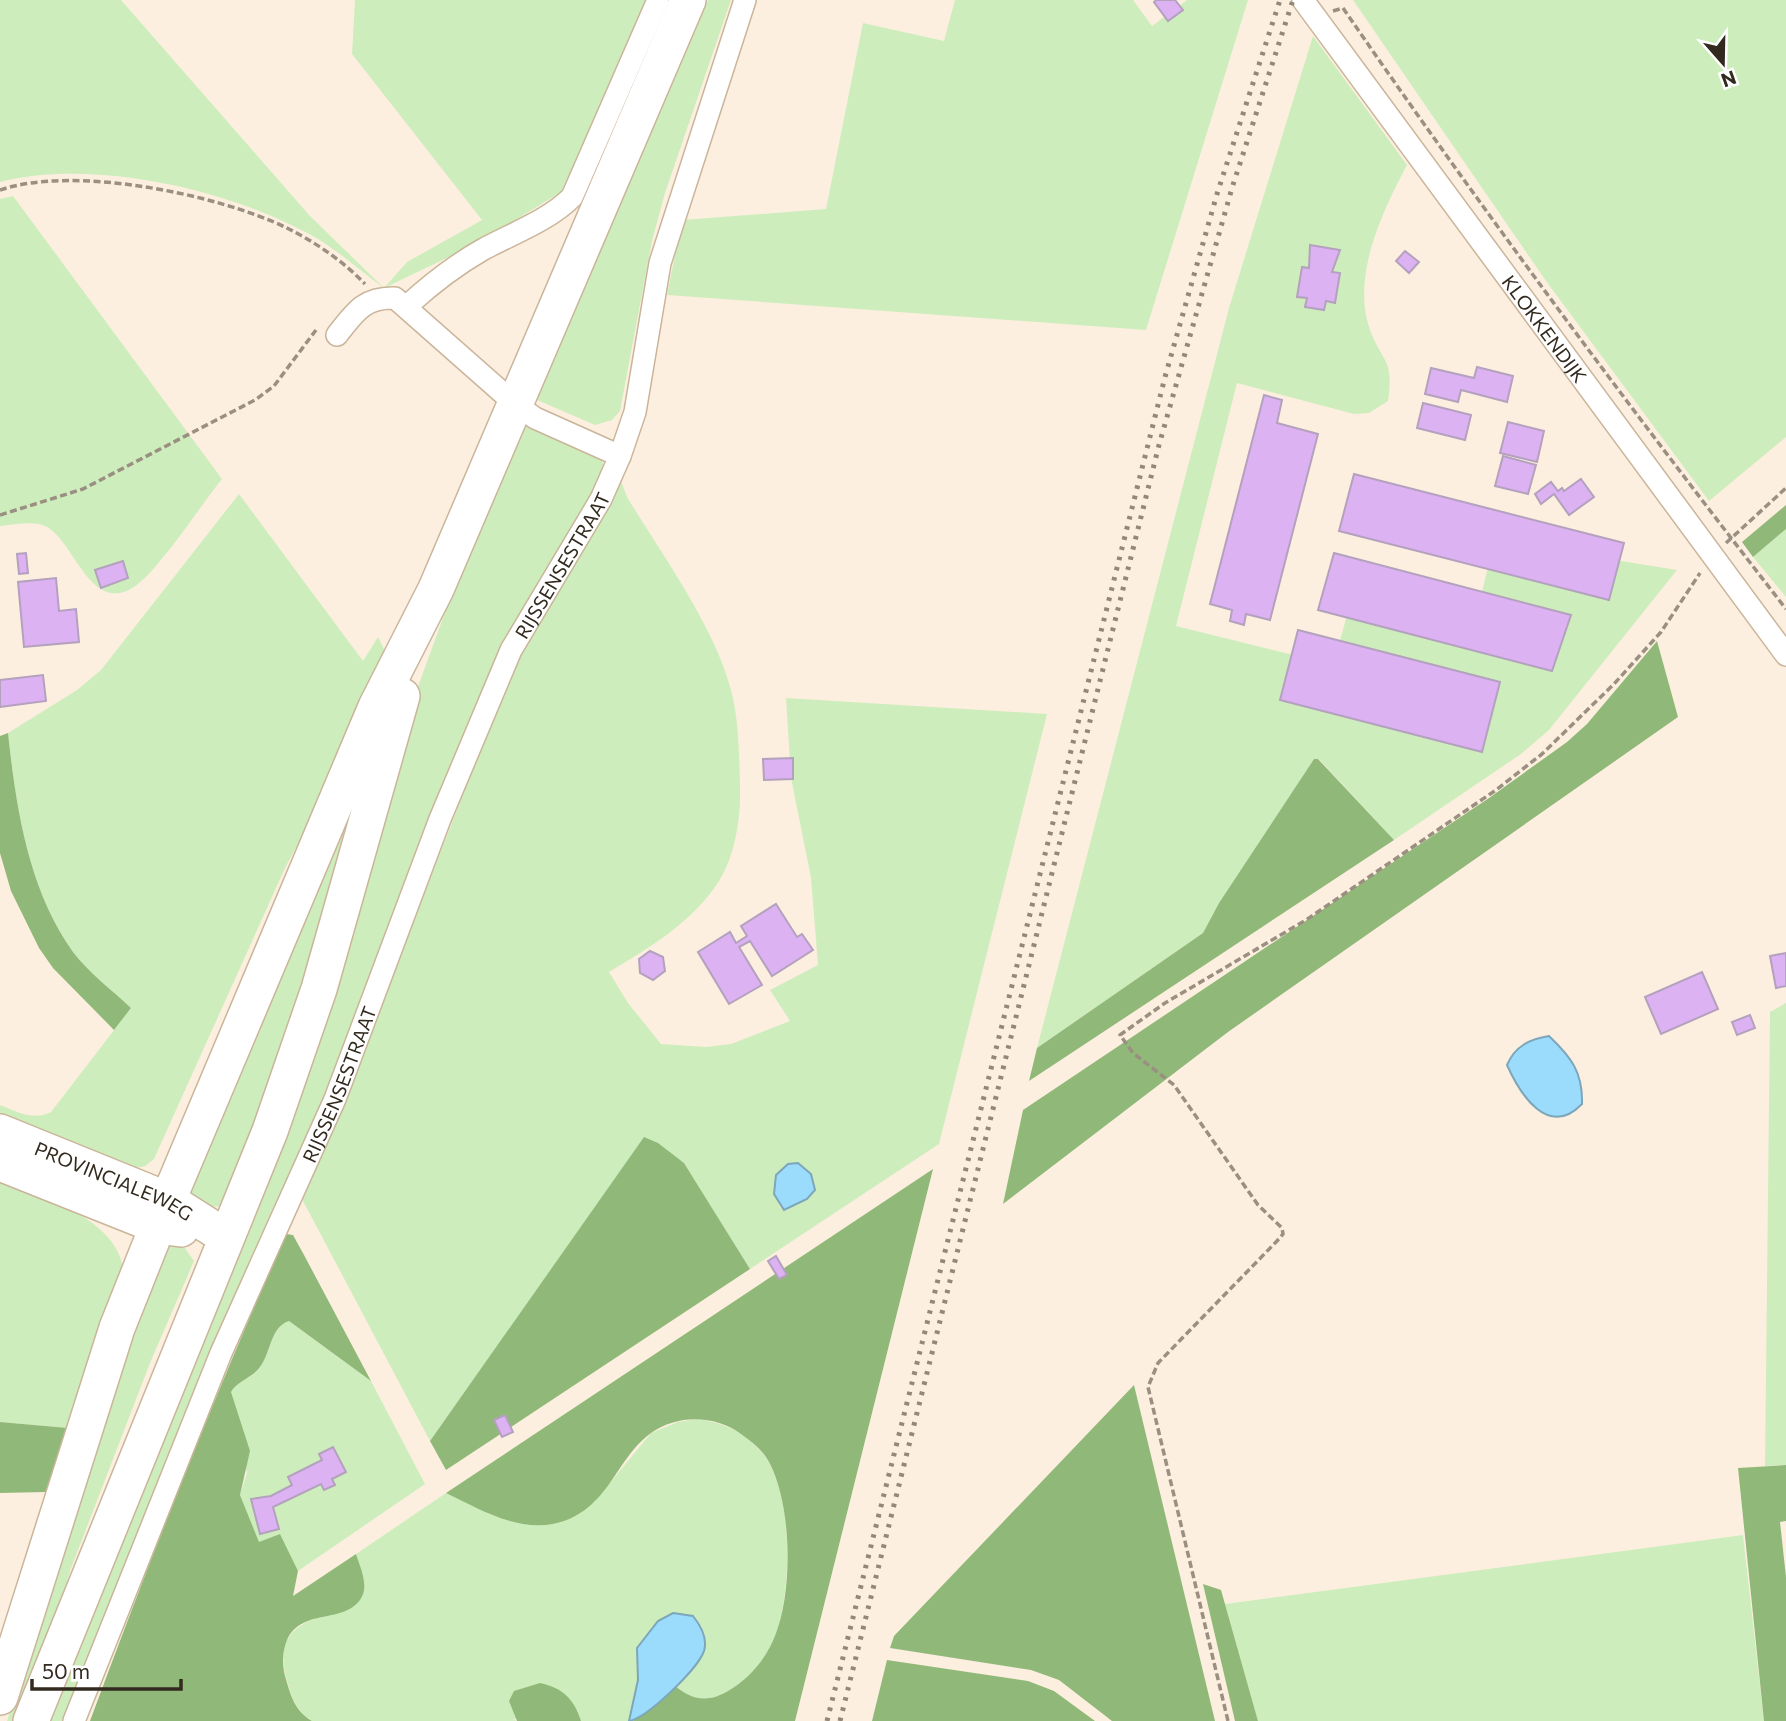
<svg xmlns="http://www.w3.org/2000/svg" width="1786" height="1721" font-family="Commissioner,sans-serif">
<style>
.green{fill:#ceedbd;fill-rule:evenodd}
.forest{fill:#90b979}
.water{fill:#9bdbfc;stroke:#7ca6ba;stroke-width:2}
.building{fill:#dcb2f3;stroke:#b3a1bd;stroke-width:2}
.lines{fill:none;stroke-linecap:round;stroke-linejoin:round}
.street-casing{stroke:#cab59a;stroke-width:24}
.primary-casing{stroke:#cab59a;stroke-width:38}
.path{stroke:#9a8f81;stroke-width:3.5;stroke-dasharray:7 3.5;stroke-linecap:butt}
.street{stroke:#fff;stroke-width:21}
.primary{stroke:#fff;stroke-width:35}
.rail{stroke:#928779;stroke-width:5;stroke-dasharray:3.5 7;stroke-linecap:butt}
.labels{text-anchor:middle;dominant-baseline:central;stroke-width:6;stroke-linejoin:round;paint-order:stroke}
.street-label{font-size:19px;fill:#322a1f;stroke:#fff}
</style>
<rect width="100%" height="100%" fill="#fdefdf"/>
<g class="green">
<path d="M0,0H121L310,216L384,288L407,262L482,220L352,54L355,0H652L561,192L476,244L384,288C359,270 338,250 311,235C228,189 92,158 0,182Z"/>
<polygon points="708,0 731,0 665,193 652,241 620,411 612,420 595,425 537,400 533,394"/>
<polygon points="955,0 1133,0 1152,26 1187,0 1248,0 1146,330 667,295 682,220 826,209 863,23 944,41"/>
<polygon points="1353,0 1786,0 1786,437 1709,501 1546,281"/>
<path d="M1313,36L1407,165C1382,212 1351,277 1370,330C1383,364 1394,358 1388,401L1369,413L1354,414L1237,383L1176,626L1333,665L1348,612L1470,641L1488,567L1615,560L1677,570L1549,730L1521,754L1394,840L1319,759H1314L1219,903L1203,933L1037,1048L1229,308Z"/>
<path d="M13,196L222,479C201,505 159,570 134,587C91,615 75,543 47,527C34,520 15,525 0,526V199Z"/>
<polygon points="521,424 600,454 605,470 443,792 292,1180 66,1721 42,1721 460,571"/>
<path d="M621,481L627,497C661,553 717,630 732,694C739,723 739,754 740,784C741,816 736,854 719,881C693,922 649,948 609,972L628,1003L661,1044L706,1047L731,1044L790,1021L770,990L818,965L811,878L791,778L786,698L1047,714L939,1144L750,1269L684,1163L644,1138L430,1441L302,1199L330,1136L506,684L532,633ZM798,1163L781,1208L774,1194L776,1175L788,1164Z"/>
<path d="M239,494L363,661L378,637L388,657L335,774L285,868L154,1159L145,1166L133,1169L0,1116V1105C18,1112 33,1121 51,1112L131,1008C112,990 89,973 73,952C28,889 16,807 8,733L77,690L101,670Z"/>
<polygon points="1786,529 1786,597 1753,557"/>
<polygon points="379,721 284,1068 222,1206 211,1207 193,1196 189,1184"/>
<polygon points="1786,1003 1786,1465 1765,1466 1770,1012"/>
<path d="M0,1181C41,1195 116,1219 123,1268L68,1428L0,1422Z"/>
<polygon points="163,1244 182,1244 194,1261 150,1363 70,1571 27,1721 7,1721"/>
<path d="M289,1321L371,1381L425,1484L298,1571L280,1535L259,1543L240,1495L247,1473L231,1392C237,1381 252,1378 260,1367C271,1353 270,1327 289,1321Z"/>
<path d="M697,1419C721,1422 741,1430 758,1448C795,1484 792,1590 776,1635C767,1658 750,1679 728,1691C708,1703 693,1701 675,1686L694,1669L637,1648L638,1680L629,1721H581L577,1710L514,1719L517,1721H312C296,1711 292,1699 287,1681C268,1618 323,1621 362,1598L364,1585L356,1554L446,1493L487,1513L517,1523L540,1525L594,1502L651,1433L678,1422Z"/>
<polygon points="1743,1535 1764,1721 1258,1721 1225,1604"/>
</g>
<g class="forest">
<polygon points="1786,505 1786,529 1753,557 1742,542"/>
<polygon points="1657,641 1678,717 1228,1032 1003,1204 1023,1110 1489,798 1567,742 1587,724"/>
<path d="M8,733C16,807 28,889 73,952C89,973 112,990 131,1008L114,1030L53,968L39,948L11,891L0,853V736Z"/>
<polygon points="1314,759 1318,759 1394,840 1029,1081 1037,1048 1203,933 1219,903"/>
<polygon points="644,1137 658,1143 684,1163 750,1269 446,1470 430,1441"/>
<path d="M933,1169L795,1721H633L675,1686C692,1700 708,1703 728,1691C749,1679 766,1659 775,1636C793,1592 792,1507 770,1464C764,1451 752,1442 741,1434C715,1415 678,1414 651,1433C615,1459 609,1510 557,1523C519,1533 479,1509 446,1493Z"/>
<path d="M286,1234L293,1235L304,1255L371,1381L289,1321C270,1327 271,1353 260,1367C252,1378 237,1381 231,1392L250,1451L240,1495L259,1542L280,1534L298,1571L293,1596L356,1554C360,1567 370,1587 360,1600C342,1624 302,1608 287,1640C282,1653 282,1663 285,1676C291,1696 294,1710 312,1721H90C151,1556 215,1394 286,1234Z"/>
<polygon points="1134,1385 1215,1721 1112,1721 1059,1680 1031,1670 890,1648 894,1636"/>
<polygon points="0,1422 68,1428 46,1492 0,1493"/>
<polygon points="1786,1465 1786,1521 1780,1522 1786,1577 1786,1721 1764,1721 1738,1468"/>
<polygon points="1203,1584 1221,1590 1258,1721 1235,1721"/>
<polygon points="887,1660 1028,1681 1054,1691 1095,1721 872,1721"/>
<path d="M540,1683C563,1688 574,1699 581,1721H517L509,1701L514,1691Z"/>
</g>
<g class="water">
<path d="M1549,1036C1571,1057 1583,1072 1582,1104C1548,1139 1520,1094 1507,1065C1515,1046 1530,1039 1549,1036Z"/>
<polygon points="798,1163 811,1174 815,1190 807,1199 784,1210 774,1194 776,1175 788,1164"/>
<path d="M673,1613L693,1616C701,1626 708,1638 704,1651C698,1669 647,1718 629,1721L638,1680L637,1648L658,1621Z"/>
</g>
<g class="building">
<polygon points="1156,0 1175,0 1183,10 1168,21 1154,2"/>
<polygon points="1310,245 1340,250 1332,272 1340,273 1335,303 1326,301 1324,310 1305,307 1307,298 1297,297 1302,267 1309,268"/>
<polygon points="1405,251 1419,262 1409,273 1396,261"/>
<polygon points="1477,367 1513,376 1507,402 1461,390 1458,402 1425,394 1431,368 1474,378"/>
<polygon points="1264,395 1282,400 1277,423 1318,434 1270,620 1246,614 1244,625 1230,621 1232,610 1210,604"/>
<polygon points="1423,403 1471,415 1465,440 1417,428"/>
<polygon points="1508,422 1544,431 1537,462 1500,453"/>
<polygon points="1503,456 1536,465 1528,494 1495,486"/>
<polygon points="1354,474 1624,543 1609,600 1339,531"/>
<polygon points="1581,479 1594,497 1569,515 1554,494 1541,504 1535,494 1551,482 1558,491 1562,488 1564,491"/>
<polygon points="26,553 28,573 19,574 17,554"/>
<polygon points="1334,553 1571,615 1552,671 1318,610"/>
<polygon points="123,561 128,578 101,588 95,570"/>
<polygon points="56,578 59,611 76,609 79,642 24,647 18,582"/>
<polygon points="1298,630 1500,682 1482,752 1280,700"/>
<polygon points="43,675 46,701 0,707 0,680"/>
<polygon points="793,758 793,779 764,780 763,759"/>
<polygon points="776,904 797,937 802,934 813,950 772,976 750,941 739,947 762,985 729,1004 698,952 730,932 736,943 747,936 741,926"/>
<polygon points="650,951 663,957 665,971 653,980 640,973 639,959"/>
<polygon points="1786,953 1786,986 1776,988 1770,956"/>
<polygon points="1702,972 1718,1009 1661,1034 1645,997"/>
<polygon points="1750,1015 1755,1028 1737,1035 1732,1022"/>
<polygon points="776,1256 787,1275 779,1279 768,1261"/>
<polygon points="505,1415 513,1432 502,1437 494,1420"/>
<polygon points="333,1447 346,1472 332,1479 335,1485 324,1490 321,1484 273,1507 279,1529 260,1534 251,1499 271,1496 292,1485 288,1477 322,1460 319,1454"/>
</g>
<g class="lines">
<g class="street-casing">
<g id="street">
<path id="s1" d="M1303,0L1786,655"/>
<path d="M407,306C430,285 454,266 482,250C511,234 548,221 572,197L658,0"/>
<path d="M337,335C355,312 364,297 395,298L514,403L535,418L620,456"/>
<path id="s2" d="M74,1721L221,1353L335,1099L440,819L511,650L601,499L620,456L635,412L660,263L745,0"/>
</g>
</g>
<g class="primary-casing">
<g id="primary">
<path id="s3" d="M0,1132L168,1200L226,1237"/>
<polyline points="0,1163 158,1226 181,1229"/>
<polyline points="0,1697 117,1328 168,1200 376,707 436,589 688,0"/>
<polyline points="31,1721 270,1131 319,989 402,696"/>
</g>
</g>
<g class="path">
<path d="M1333,11L1343,8C1484,213 1633,412 1786,609"/>
<path d="M0,190C74,165 217,194 287,228C315,242 343,261 365,284"/>
<polyline points="0,515 83,489 255,400 274,386 316,330"/>
<polyline points="1726,543 1786,488"/>
<polyline points="1228,1721 1148,1387 1158,1363 1277,1241 1283,1234 1282,1228 1258,1205 1174,1085 1133,1053 1120,1035 1165,1003 1306,920 1496,790 1542,754 1614,684 1661,632 1700,573"/>
</g>
<use href="#street" class="street"/>
<use href="#primary" class="primary"/>
<g class="rail">
<polyline points="827,1721 1165,377 1217,194 1280,0"/>
<polyline points="840,1721 1159,445 1232,188 1293,0"/>
</g>
</g>
<g class="labels">
<g class="street-label">
<text stroke="none"><textPath href="#s1" startOffset="408">KLOKKENDIJK</textPath></text>
<text stroke="none"><textPath href="#s2" startOffset="1256">RIJSSENSESTRAAT</textPath></text>
<text stroke="none"><textPath href="#s2" startOffset="690">RIJSSENSESTRAAT</textPath></text>
<text stroke="none"><textPath href="#s3" startOffset="124">PROVINCIALEWEG</textPath></text>
</g>
</g>
<g transform="translate(1723 63) rotate(160)" stroke="#ffffff" stroke-width="5" paint-order="stroke">
<path d="M0-5L12 26L0 18L-12 26Z" fill="#322a1f"/>
<text y="-10" font-size="19" font-weight="bold" text-anchor="middle" fill="#322a1f">N</text>
</g>
<path d="M32 1679v10h149v-10" fill="none" stroke="#322a1f" stroke-width="3.5"/>
<text x="42" y="1679" font-size="21" fill="#322a1f" stroke="#ffffff" stroke-width="5" paint-order="stroke">50 m</text>
</svg>
